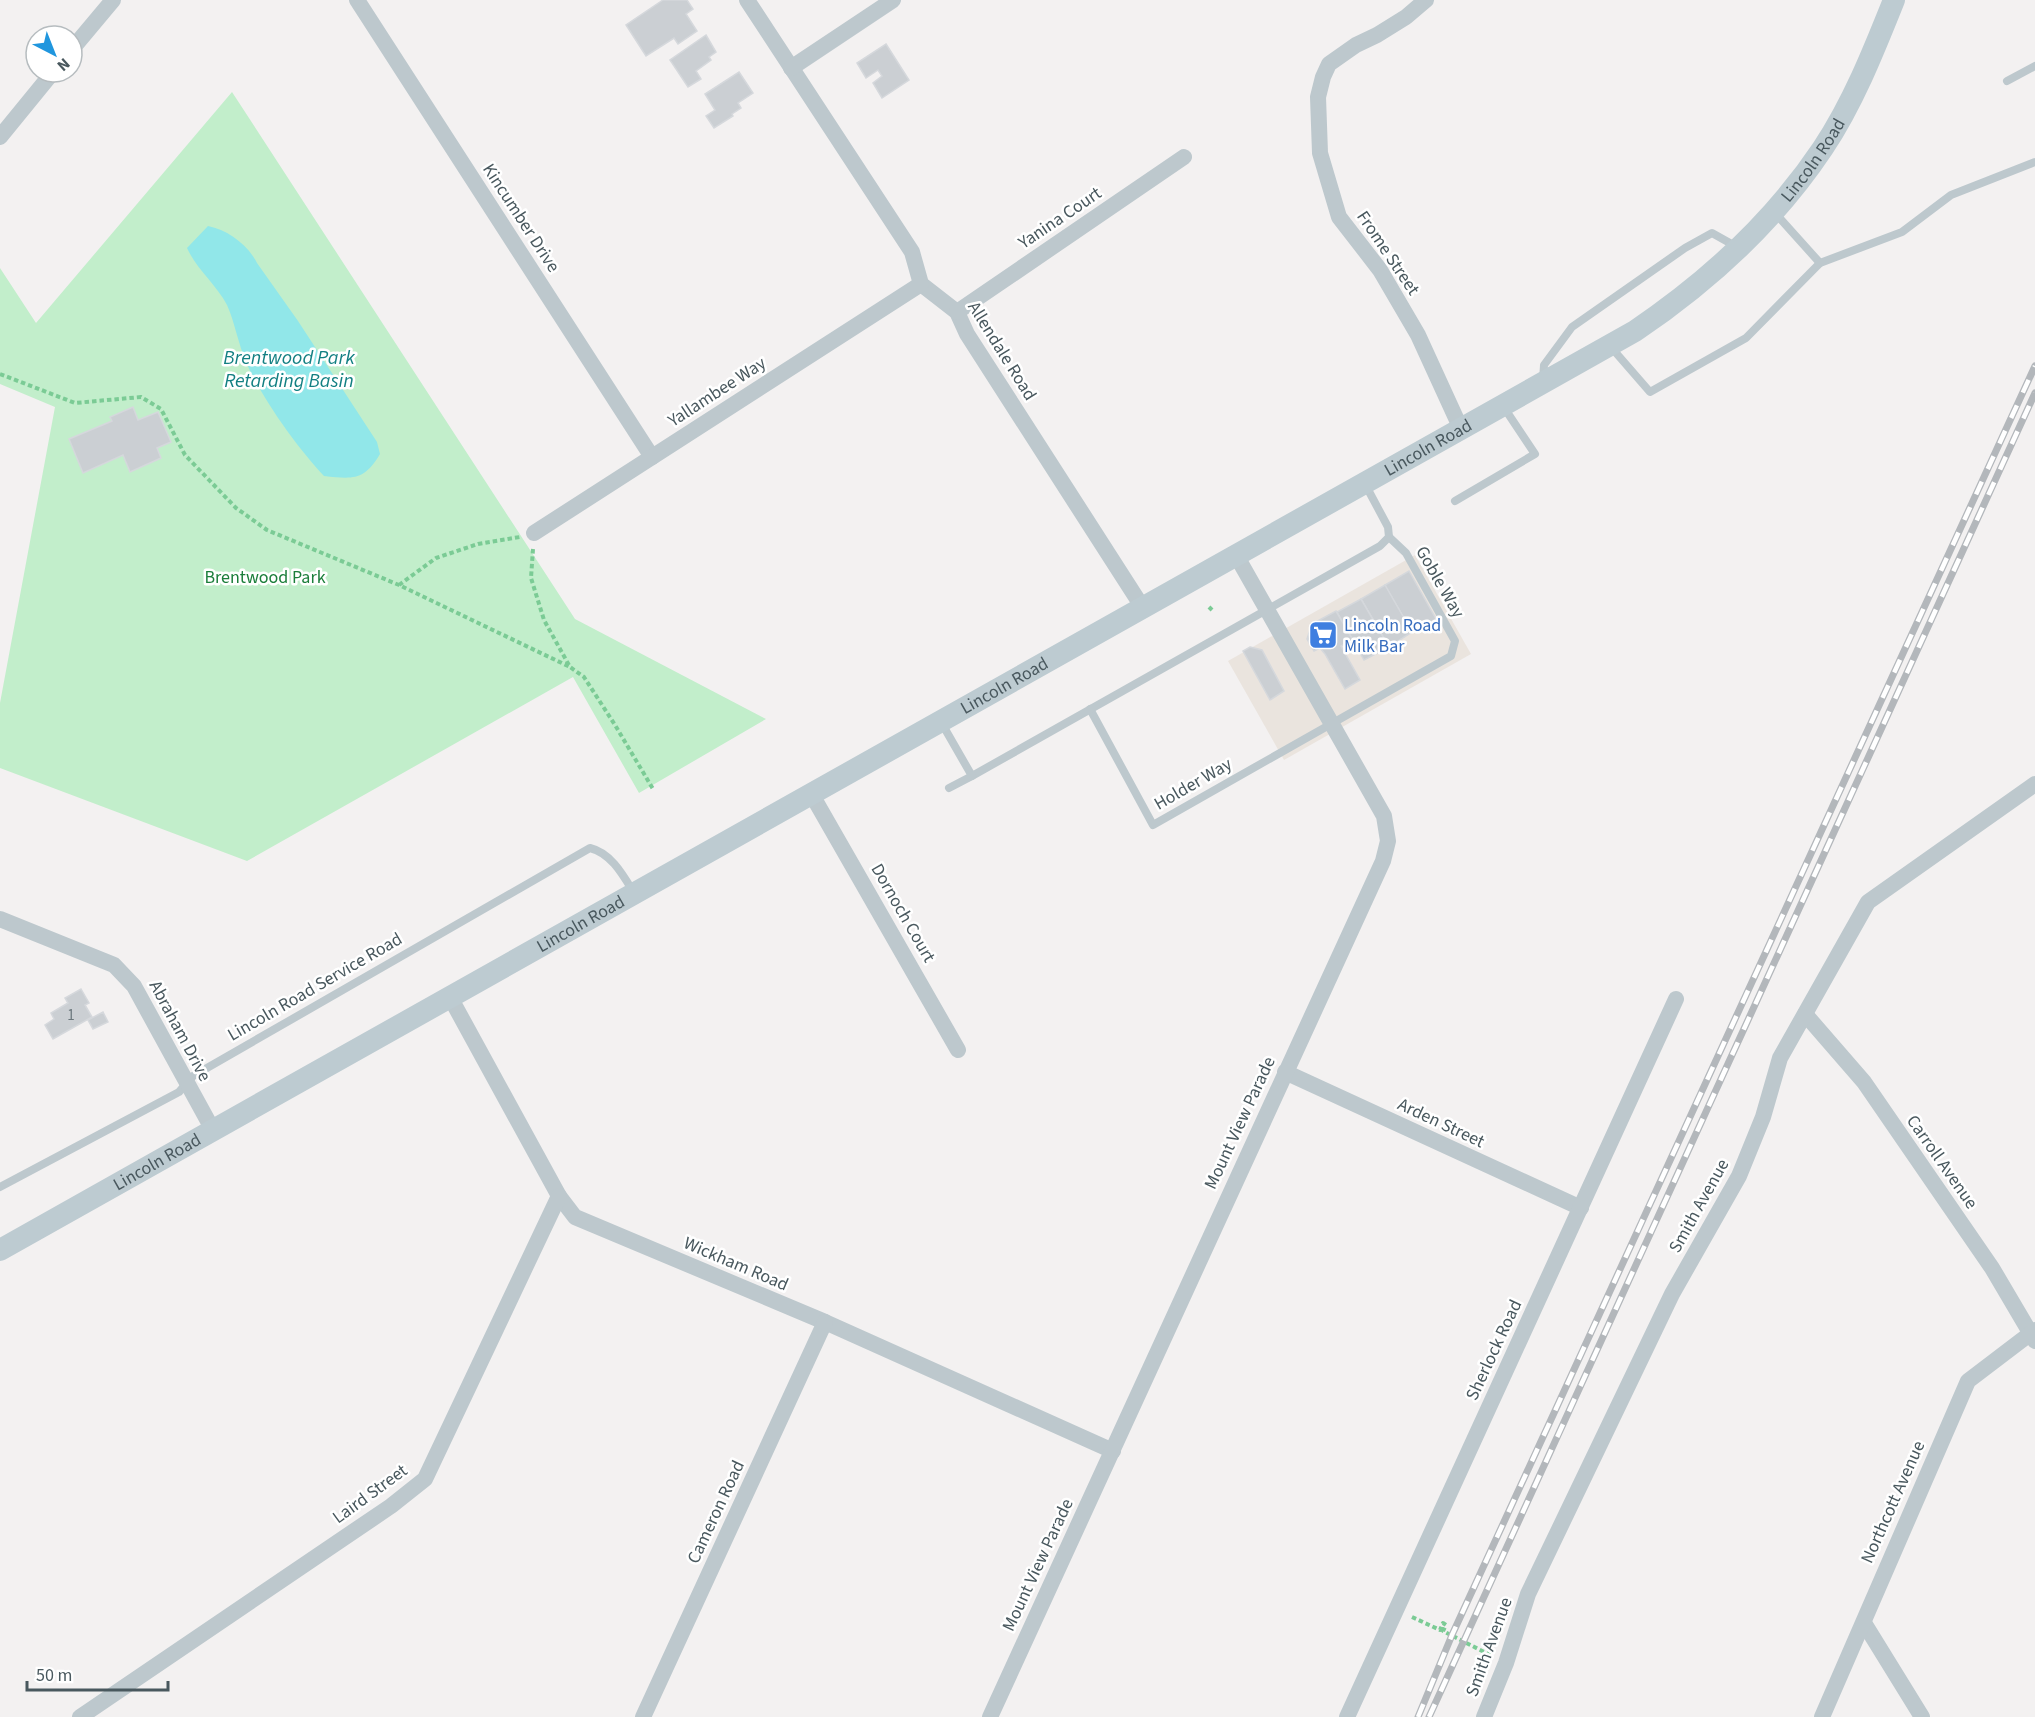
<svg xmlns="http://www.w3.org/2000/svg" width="2035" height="1717" font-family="'Source Sans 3',sans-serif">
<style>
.commercial{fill:#eae4de}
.green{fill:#c2eecb}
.water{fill:#91e7e9}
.building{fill:#cbcfd3;stroke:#d5d8dc;stroke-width:1.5}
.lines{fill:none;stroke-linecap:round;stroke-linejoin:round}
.path{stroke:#7bcb95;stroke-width:4;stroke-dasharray:4.5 3;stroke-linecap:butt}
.lane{stroke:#bdc8cd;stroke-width:8}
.street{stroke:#bdc8cd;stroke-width:16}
.secondary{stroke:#bdcbd1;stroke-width:22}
.rail-casing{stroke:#b3b7bb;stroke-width:7}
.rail{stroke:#fff;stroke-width:4.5;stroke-dasharray:14;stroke-linecap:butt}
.labels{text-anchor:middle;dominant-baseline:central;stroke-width:5;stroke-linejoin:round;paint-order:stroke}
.number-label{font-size:15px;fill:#6a767b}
.street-label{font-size:18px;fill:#49585e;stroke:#fff}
.park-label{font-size:18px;fill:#1b7e3a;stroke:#fff}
.shop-label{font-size:18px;fill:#366cbe;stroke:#fff;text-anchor:start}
.water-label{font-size:20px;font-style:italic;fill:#127f82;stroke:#fff}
</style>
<rect width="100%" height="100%" fill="#f3f1f1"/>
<polygon class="commercial" points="1415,555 1471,654 1284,760 1228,661"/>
<polygon class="green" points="232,92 575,619 766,719 639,793 573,677 247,861 0,768 0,703 55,407 0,384 0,268 36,323"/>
<path class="water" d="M208,226C228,230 248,245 257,263L298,321L377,442L380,454C364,481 353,479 324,476C296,446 263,400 246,362C238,343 235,323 227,305C216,284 197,270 187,248Z"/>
<g class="building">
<polygon points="663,0 687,0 693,9 686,14 697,31 678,44 674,38 646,56 626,25"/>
<polygon points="706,35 716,52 709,57 711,60 696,71 701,79 688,87 670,60"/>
<polygon points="886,44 909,80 882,98 873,83 882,76 878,70 866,78 857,63"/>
<polygon points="739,72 753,93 738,103 741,108 732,114 733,116 714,128 706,116 715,110 705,94"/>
<polygon points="133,407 138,420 158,412 171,442 157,448 161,458 130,472 123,455 83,473 69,439 112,421 110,417"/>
<polygon points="1409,571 1436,619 1412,632 1385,585"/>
<polygon points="1385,585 1412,632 1389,647 1361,599"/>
<polygon points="1361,599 1389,647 1364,660 1337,612"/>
<polygon points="1336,611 1353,640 1341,646 1360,680 1345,689 1325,654 1320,648 1314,651 1307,639 1312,624"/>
<polygon points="1250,647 1262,650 1284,691 1270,700 1243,651"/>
<polygon points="81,989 89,1003 85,1005 92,1017 53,1039 45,1025 54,1019 51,1013 68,1003 65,998"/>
<polygon points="103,1012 108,1022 93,1029 88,1020"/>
</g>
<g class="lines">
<g class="path">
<polyline points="0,374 75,403 141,397 161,409 185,455 236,508 267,530 399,585 570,667"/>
<polyline points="533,549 531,578 544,620 570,667 584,677 615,725 653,789"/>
<polyline points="399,585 436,558 478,544 520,537"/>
<polyline points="1209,607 1212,610"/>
<polyline points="1412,1617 1440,1630 1443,1623 1446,1625 1443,1631 1492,1656"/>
</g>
<g class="lane">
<polyline points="2007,81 2035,66"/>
<polyline points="1775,213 1820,263"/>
<polyline points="1610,346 1650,392 1746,338 1820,263 1902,232 1951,195 2035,162"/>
<polyline points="1543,380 1544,365 1572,327 1685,248 1712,233 1737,247"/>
<polyline points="1455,501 1535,454 1503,406"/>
<polyline points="1090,709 1153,825 1451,656 1455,641 1406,553 1389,537"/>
<polyline points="941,722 972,776 1380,546 1389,537 1388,527 1365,484"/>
<polyline points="949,788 972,776"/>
<path d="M0,1187L179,1092L193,1076L590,848C611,853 623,875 634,893"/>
</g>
<g class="street">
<polyline points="357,0 652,457"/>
<polyline points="747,0 912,252 921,284 957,312 967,334 1143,608"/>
<polyline points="1426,0 1406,17 1377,35 1356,45 1329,64 1323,77 1318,97 1320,153 1339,217 1380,270 1418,335 1461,429"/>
<polyline points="72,49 113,0"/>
<polyline points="791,68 893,0"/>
<polyline points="0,137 53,72"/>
<polyline points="957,312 1184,157"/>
<polyline points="534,533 921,284"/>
<polyline points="812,795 958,1050"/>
<polyline points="0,919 114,965 134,986 214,1132"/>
<polyline points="450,997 559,1196 575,1217 825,1322 1113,1451"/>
<polyline points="1805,1014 1864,1082 1992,1268 2035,1341"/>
<polyline points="1285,1072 1581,1208"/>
<polyline points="1864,1623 1922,1717"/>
<polyline points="80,1717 391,1506 425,1479 559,1196"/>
<polyline points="643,1717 825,1322"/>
<polyline points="990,1717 1383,861 1388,841 1384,816 1236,555"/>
<polyline points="1347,1717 1676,999"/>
<polyline points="1484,1717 1506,1663 1528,1594 1672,1294 1739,1176 1763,1117 1780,1058 1868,902 2035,784"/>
<polyline points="1822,1717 1968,1381 2035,1330"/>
</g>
<path class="secondary" id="s1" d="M0,1250L1635,331C1709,281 1773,223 1823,148C1853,103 1874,50 1894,0"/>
<g class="rail-casing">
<g id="rail">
<polyline points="1418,1717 1452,1635 2035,366"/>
<polyline points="1429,1717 2035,393"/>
</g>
</g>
<use href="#rail" class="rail"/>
</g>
<defs>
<g id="supermarket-square" transform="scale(1.5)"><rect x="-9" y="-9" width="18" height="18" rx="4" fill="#3f7fe0" stroke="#fff"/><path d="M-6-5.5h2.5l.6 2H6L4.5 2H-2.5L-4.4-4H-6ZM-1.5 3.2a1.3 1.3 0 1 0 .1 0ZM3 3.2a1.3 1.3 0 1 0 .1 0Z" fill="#fff"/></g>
</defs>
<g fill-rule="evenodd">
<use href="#supermarket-square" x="1323" y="635"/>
</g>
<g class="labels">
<g class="number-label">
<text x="71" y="1015">1</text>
</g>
<g class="street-label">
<text stroke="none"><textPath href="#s1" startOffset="2124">Lincoln Road</textPath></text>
<text transform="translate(521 218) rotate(57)">Kincumber Drive</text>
<text transform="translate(1060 218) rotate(-34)">Yanina Court</text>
<text transform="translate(1388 253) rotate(56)">Frome Street</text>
<text transform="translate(1002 351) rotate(58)">Allendale Road</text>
<text transform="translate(717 392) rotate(-33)">Yallambee Way</text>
<text stroke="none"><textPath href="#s1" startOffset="1638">Lincoln Road</textPath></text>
<text transform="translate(1440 582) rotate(60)">Goble Way</text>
<text stroke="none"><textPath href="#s1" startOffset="1152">Lincoln Road</textPath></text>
<text transform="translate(1193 784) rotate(-30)">Holder Way</text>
<text transform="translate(903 913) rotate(60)">Dornoch Court</text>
<text stroke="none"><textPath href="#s1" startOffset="666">Lincoln Road</textPath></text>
<text transform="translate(315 987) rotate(-30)">Lincoln Road Service Road</text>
<text transform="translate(180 1031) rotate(62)">Abraham Drive</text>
<text transform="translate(1240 1123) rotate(-65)">Mount View Parade</text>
<text transform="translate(1441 1123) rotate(25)">Arden Street</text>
<text transform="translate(1942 1162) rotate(55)">Carroll Avenue</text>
<text stroke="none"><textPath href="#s1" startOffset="180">Lincoln Road</textPath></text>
<text transform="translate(1699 1206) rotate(-61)">Smith Avenue</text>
<text transform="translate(736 1264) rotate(23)">Wickham Road</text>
<text transform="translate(1494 1350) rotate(-65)">Sherlock Road</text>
<text transform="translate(370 1494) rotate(-36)">Laird Street</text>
<text transform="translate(1893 1502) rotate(-66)">Northcott Avenue</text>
<text transform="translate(716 1512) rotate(-65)">Cameron Road</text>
<text transform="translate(1038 1565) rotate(-65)">Mount View Parade</text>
<text transform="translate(1489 1647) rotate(-70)">Smith Avenue</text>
</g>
<g class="park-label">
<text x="265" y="577">Brentwood Park</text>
</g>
<g class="shop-label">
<text x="1344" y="625">Lincoln Road<tspan x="1344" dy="21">Milk Bar</tspan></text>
</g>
<g class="water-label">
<text x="289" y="358">Brentwood Park<tspan x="289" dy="23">Retarding Basin</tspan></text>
</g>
</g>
<g transform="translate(54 54) rotate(138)"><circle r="28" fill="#ffffff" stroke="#b6bcbf" stroke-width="1.5"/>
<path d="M0-4.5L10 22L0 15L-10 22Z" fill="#2096de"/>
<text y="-9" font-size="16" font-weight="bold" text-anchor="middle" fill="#49585e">N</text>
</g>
<path d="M27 1681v9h141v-9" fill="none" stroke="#49585e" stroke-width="3"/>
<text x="36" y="1681" font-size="18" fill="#49585e" stroke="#ffffff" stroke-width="4.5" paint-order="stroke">50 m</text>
</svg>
